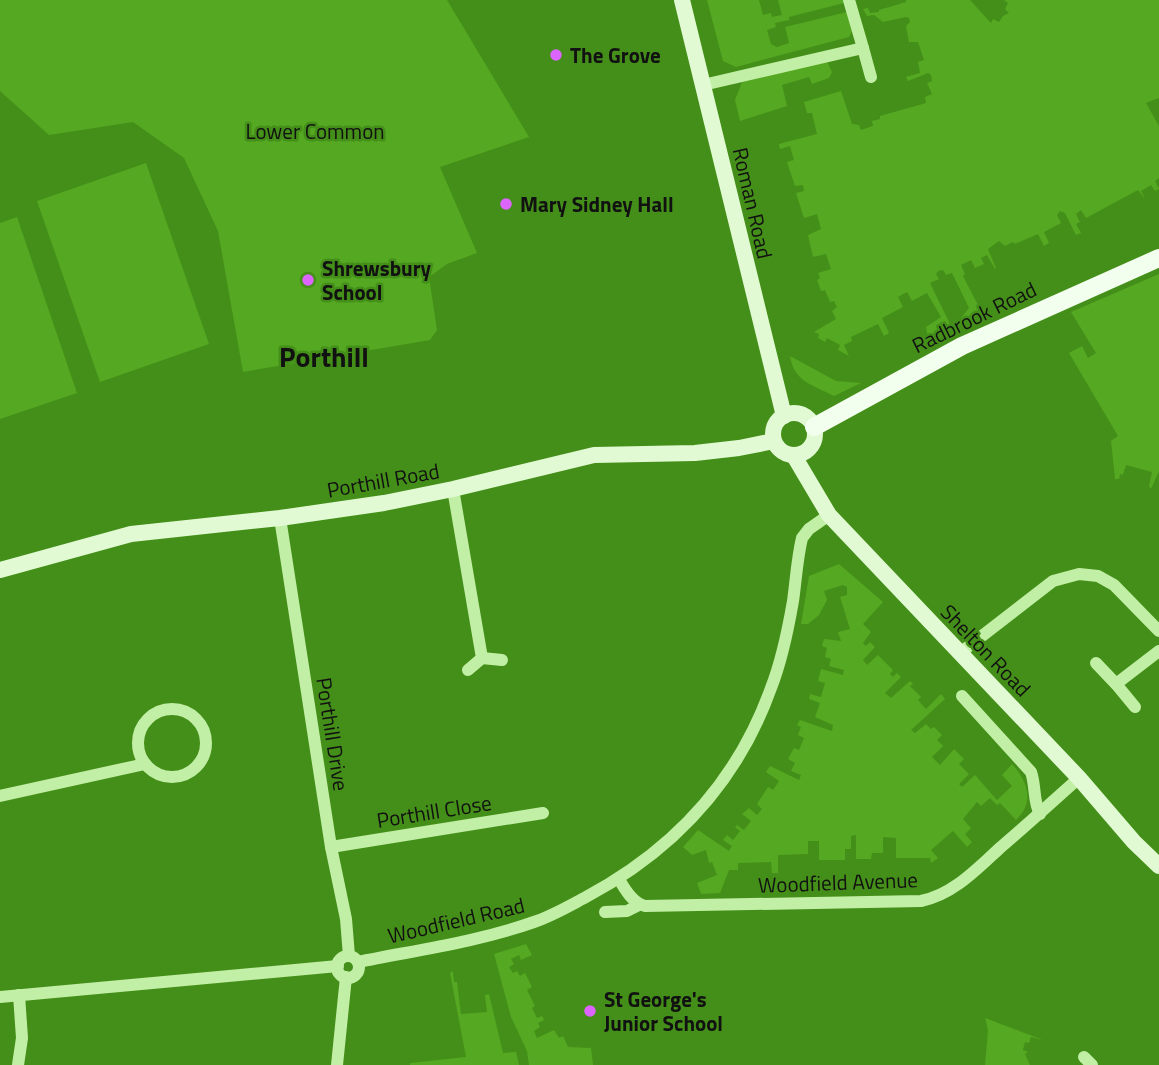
<svg xmlns="http://www.w3.org/2000/svg" width="1159" height="1065" font-family="'Titillium Web',sans-serif">
<style>
.green{fill:#55a821}
.lines{fill:none;stroke-linecap:round;stroke-linejoin:round}
.street{stroke:#c2efa6;stroke-width:12}
.secondary{stroke:#e2fad3;stroke-width:16}
.primary{stroke:#f3ffee;stroke-width:18}
.poi-dot{fill:#dc64ff;stroke:#448f19;stroke-width:2.5}
.labels{text-anchor:middle;dominant-baseline:central;stroke-width:5;stroke-linejoin:round;paint-order:stroke}
.poi-label{font-size:21px;font-weight:bold;fill:#111;stroke:#448f19;text-anchor:start}
.park-label{font-size:21px;fill:#111;stroke:#448f19}
.street-label{font-size:21px;fill:#111;stroke:#448f19}
.district-label{font-size:28px;font-weight:bold;fill:#111;stroke:#448f19}
</style>
<rect width="100%" height="100%" fill="#448f19"/>
<g class="green">
<polygon points="0,0 447,0 529,137 440,167 477,253 447,264 429,277 437,330 430,340 243,372 218,231 184,158 133,122 49,135 0,91"/>
<polygon points="707,0 759,0 763,15 771,13 772,17 782,15 778,0 843,0 844,3 789,17 789,20 775,23 776,27 767,30 771,44 777,47 789,43 785,27 847,12 852,31 849,37 736,67 723,61"/>
<polygon points="906,0 970,0 991,23 993,19 999,22 1003,16 1009,13 1005,9 1008,3 1004,0 1159,0 1159,98 1146,103 1159,126 1159,178 1155,181 1159,189 1155,191 1151,185 1141,191 1145,199 1138,190 1086,218 1081,210 1076,214 1080,222 1076,224 1081,233 1076,235 1065,213 1060,211 1057,215 1061,223 1044,232 1049,243 1044,246 1038,234 1015,244 1013,242 1005,246 999,241 988,249 996,268 995,269 987,255 981,258 984,264 975,268 971,260 961,265 965,274 963,276 982,313 962,325 961,318 969,308 952,273 946,275 943,270 938,271 936,274 939,279 930,283 953,330 929,343 926,327 941,317 927,293 912,301 907,292 898,297 903,307 882,318 889,333 884,336 878,324 851,337 852,341 844,345 849,356 838,350 840,345 827,338 825,342 818,338 819,334 814,332 836,319 832,311 837,307 834,301 830,302 825,290 821,291 817,280 820,278 818,273 831,269 826,254 813,257 808,235 821,229 817,214 804,218 796,193 804,191 803,185 795,186 787,162 794,160 790,146 780,149 779,144 817,134 812,113 807,113 804,102 841,91 852,124 859,125 861,130 873,126 872,121 880,119 880,116 926,103 925,97 932,94 927,83 932,81 931,75 928,73 908,81 906,77 920,73 918,62 924,60 918,42 909,42 906,26 910,22 909,18 906,17 883,22 874,15 867,16 863,9 868,8 870,13 879,12 879,10 906,2"/>
<polygon points="827,61 832,72 829,78 812,84 809,77 782,85 787,106 740,121 735,100 742,82"/>
<polygon points="146,163 209,344 100,382 37,201"/>
<polygon points="17,217 77,393 0,419 0,223"/>
<polygon points="1159,274 1159,471 1151,489 1149,486 1152,472 1126,465 1123,475 1120,474 1119,479 1115,479 1111,441 1118,436 1069,353 1082,346 1088,358 1096,353 1071,312"/>
<path d="M790,356L836,381L861,383L834,396C813,385 794,382 790,356Z"/>
<path d="M839,564L883,602L863,624L871,632L863,643L866,646L870,642L875,647L863,660L867,665L878,655L893,670L890,674L893,677L897,673L901,677L885,693L891,698L910,681L913,684L910,686L921,697L918,700L926,709L941,694L945,699L911,730L915,733L926,724L931,729L934,727L942,735L937,740L943,746L932,757L940,765L954,749L964,759L959,764L969,774L959,784L962,787L975,775L997,800L1012,786L1002,775L1012,764C1028,782 1035,802 1016,820L1000,803L997,805L990,798L981,806L977,802L963,819L971,828L965,834L972,842L967,847L953,831L931,850L938,858L931,863L930,858H896V838L883,837V853H872L871,859H856V835L851,836V849H845V860H819V841H808V854L778,855V873H772L771,862L738,863V870H729L720,893L701,894L697,883L717,875L712,862L709,863L706,850L692,855L683,847L698,830L729,851L732,846L723,840L727,835L733,840L740,831L735,827L737,825L744,830L751,821L742,814L749,808L757,815L762,809L757,804L768,787L773,790L779,781L766,772L770,766L799,780L801,775L791,771L795,763L788,759L794,748L799,750L804,738L798,735L801,727L797,725L800,720L832,731L833,725L815,717L820,703L809,699L810,694L821,697L825,683L818,681L821,669L843,675L844,670L829,666L831,659L825,657L827,648L822,646L824,639L841,641L838,632L850,629L840,597L847,595V587L843,585L824,591L827,600L819,615L808,624H801L809,576Z"/>
<polygon points="526,944 532,955 521,960 519,955 511,959 514,964 509,967 513,973 517,971 520,976 525,973 532,987 527,990 535,1006 532,1008 537,1018 542,1016 544,1020 538,1023 540,1027 534,1031 537,1038 554,1030 559,1038 563,1036 568,1047 591,1048 593,1065 529,1065 527,1051 511,1017 494,954"/>
<polygon points="453,971 454,982 457,982 461,1014 487,1012 485,995 489,994 503,1053 516,1052 519,1065 410,1065 410,1063 466,1057 450,973"/>
<polygon points="985,1018 1043,1040 1031,1037 1029,1043 1025,1042 1023,1050 1028,1052 1025,1054 1030,1065 985,1065 988,1030"/>
</g>
<g class="lines">
<g class="street">
<polyline points="863,48 871,77"/>
<polyline points="703,85 863,48 849,0"/>
<polyline points="453,489 482,658 468,670"/>
<polyline points="280,518 331,847 346,919 349,956"/>
<polyline points="960,653 1053,581 1079,574 1098,576 1114,585 1159,631"/>
<polyline points="482,658 502,660"/>
<polyline points="1096,663 1116,684"/>
<path d="M962,696L1031,772C1036,786 1033,802 1040,814"/>
<polyline points="1135,707 1116,684 1159,651"/>
<circle cx="172" cy="743" r="34"/>
<polyline points="0,796 145,764"/>
<polyline points="331,847 543,813"/>
<path d="M619,879C625,890 633,903 645,906L921,901C953,895 978,868 1001,847C1028,824 1053,801 1079,778"/>
<polyline points="605,912 627,911 639,905"/>
<circle cx="348" cy="967" r="11"/>
<path d="M358,962C417,950 477,942 534,922C552,916 569,906 586,897C674,850 737,783 771,688C782,660 788,630 793,601C796,580 797,559 802,538L809,529L829,515"/>
<polyline points="0,997 338,966"/>
<polyline points="1084,1057 1092,1065"/>
<polyline points="18,1065 22,1038 19,995"/>
<polyline points="337,1065 346,977"/>
</g>
<g class="secondary">
<polyline points="682,0 784,416"/>
<circle cx="794" cy="434" r="21"/>
<polyline points="794,456 829,515 1079,778 1134,842 1159,866"/>
<polyline points="0,570 131,534 280,518 384,503 453,489 594,455 695,453 739,448 774,441"/>
</g>
<polyline class="primary" points="814,427 962,346 1159,258"/>
</g>
<g class="poi-dot">
<circle cx="556" cy="55" r="7"/>
<circle cx="506" cy="204" r="7"/>
<circle cx="308" cy="280" r="7"/>
<circle cx="590" cy="1011" r="7"/>
</g>
<g class="labels">
<g class="poi-label">
<text x="570" y="55">The Grove</text>
<text x="520" y="204">Mary Sidney Hall</text>
<text x="322" y="268">Shrewsbury<tspan x="322" dy="24">School</tspan></text>
<text x="604" y="999">St George's<tspan x="604" dy="24">Junior School</tspan></text>
</g>
<g class="park-label">
<text x="315" y="131">Lower Common</text>
</g>
<g class="street-label">
<text transform="translate(753 203) rotate(77)">Roman Road</text>
<text transform="translate(974 317) rotate(-26)">Radbrook Road</text>
<text transform="translate(383 480) rotate(-10)">Porthill Road</text>
<text transform="translate(986 650) rotate(46)">Shelton Road</text>
<text transform="translate(333 734) rotate(81)">Porthill Drive</text>
<text transform="translate(434 811) rotate(-9)">Porthill Close</text>
<text transform="translate(838 882) rotate(-2)">Woodfield Avenue</text>
<text transform="translate(456 920) rotate(-13)">Woodfield Road</text>
</g>
<g class="district-label">
<text x="324" y="356">Porthill</text>
</g>
</g>
</svg>
